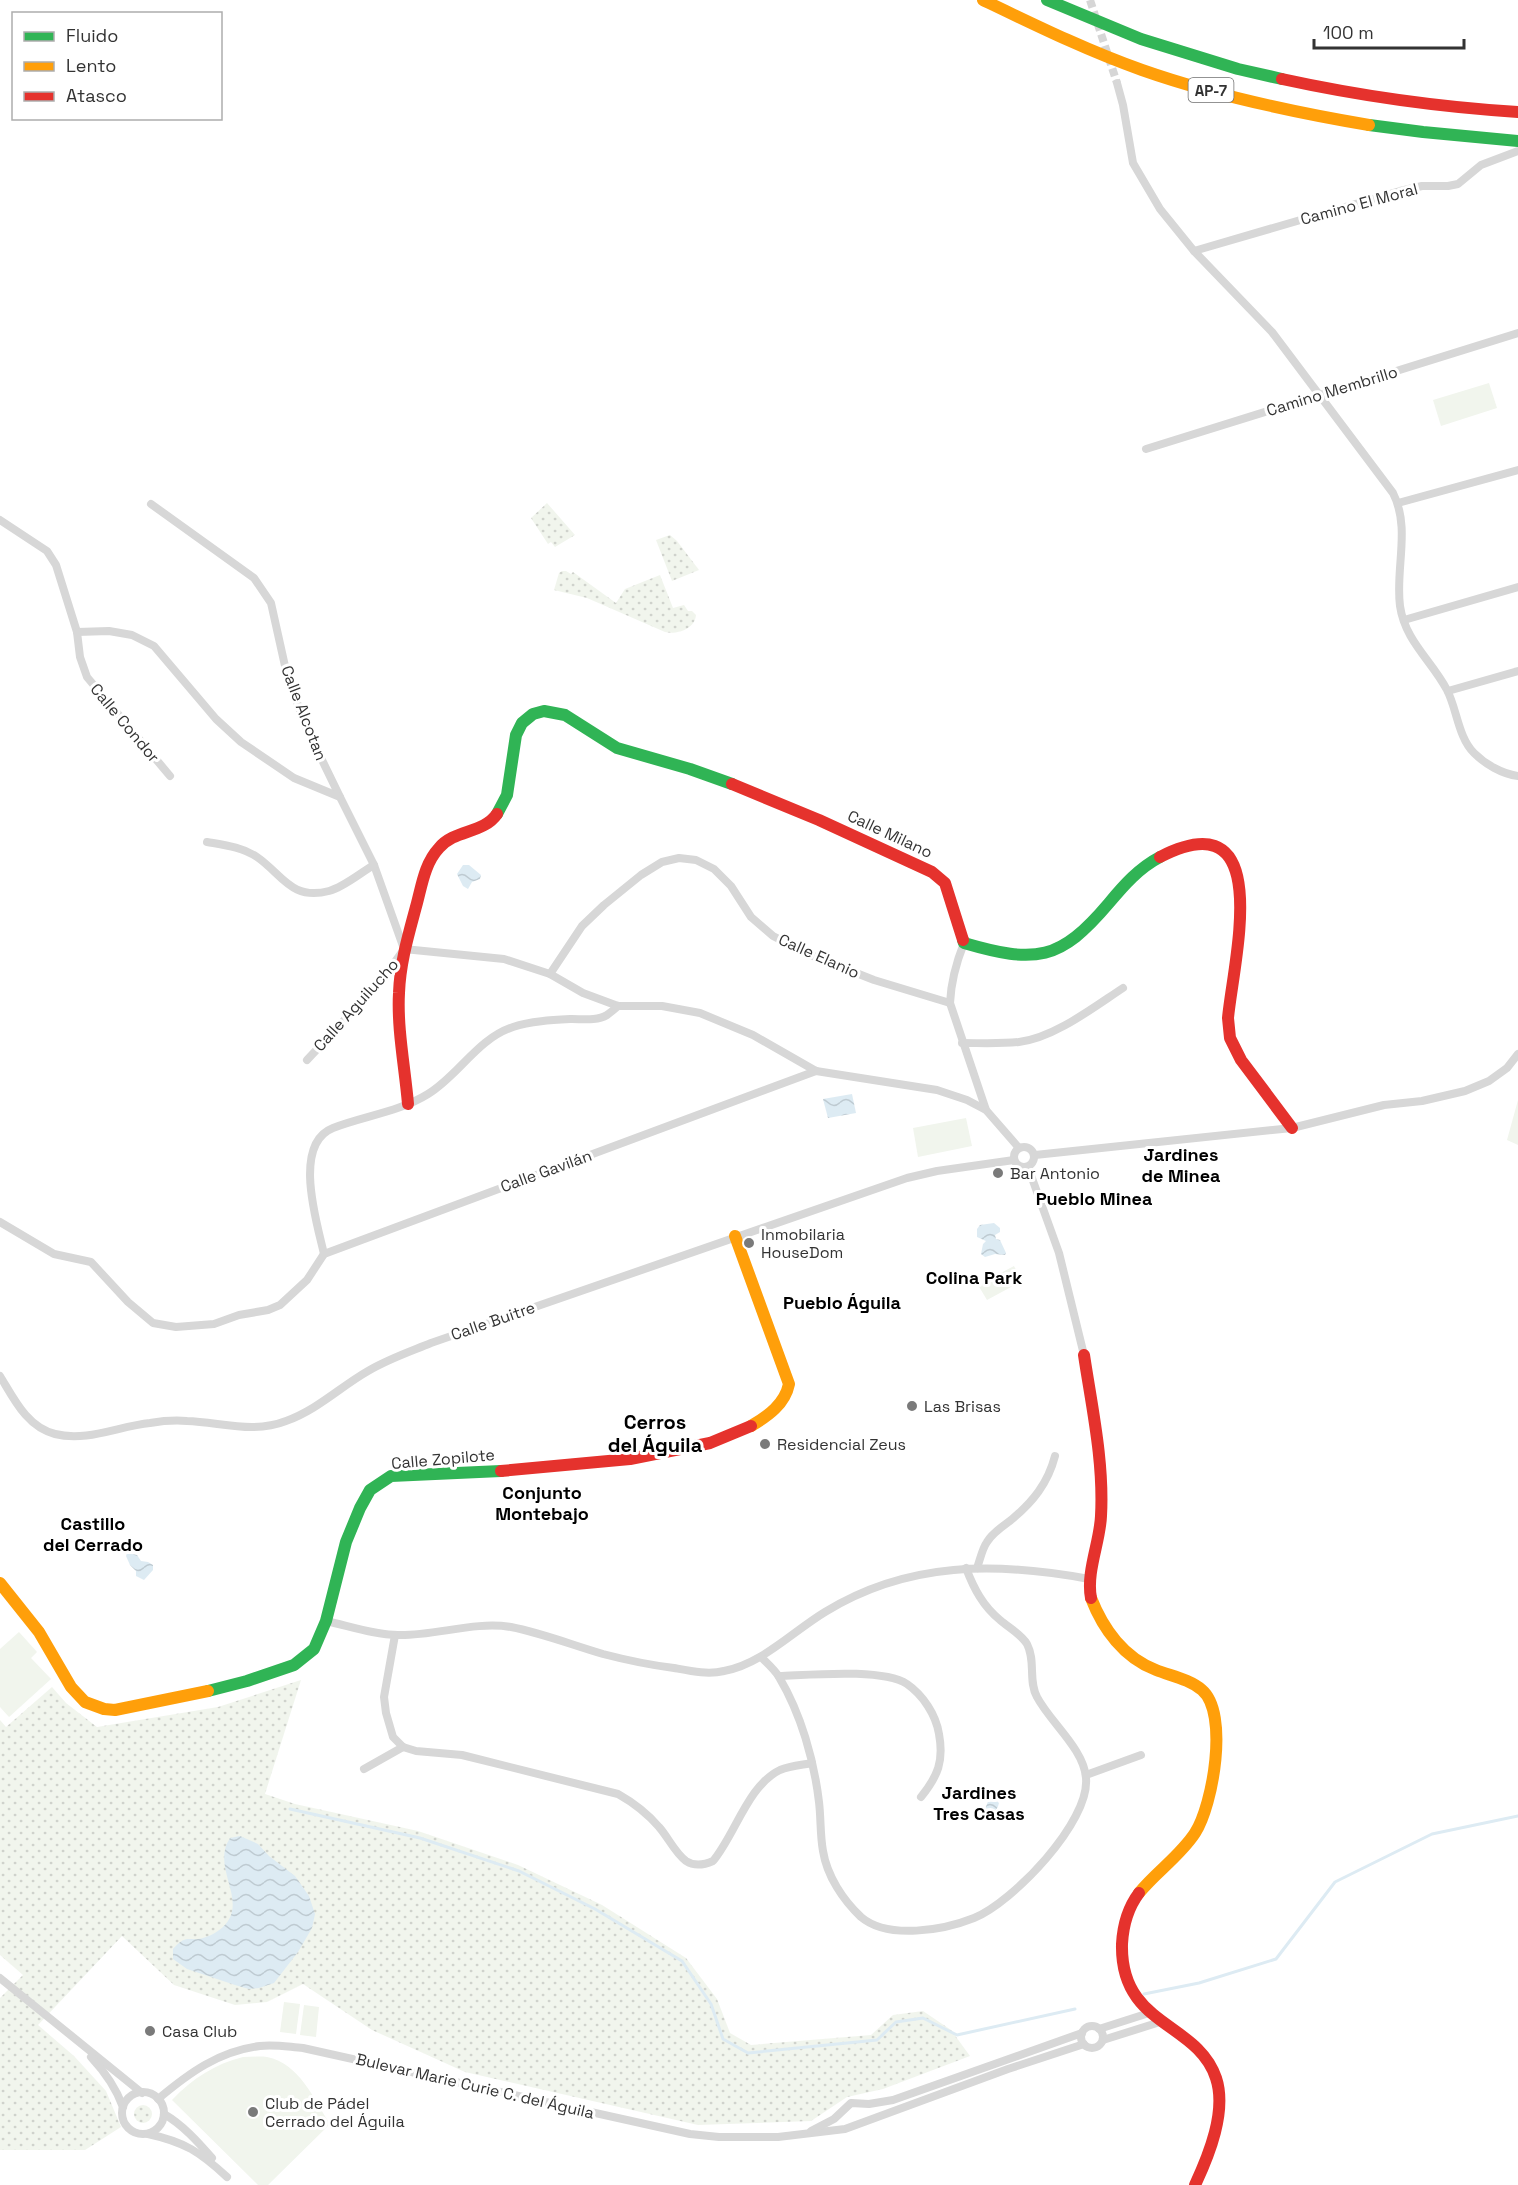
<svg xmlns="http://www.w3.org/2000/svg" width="1518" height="2185" font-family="'Space Grotesk',sans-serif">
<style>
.grass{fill:url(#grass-dots)}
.park{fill:#f1f5ed}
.water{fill:url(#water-waves)}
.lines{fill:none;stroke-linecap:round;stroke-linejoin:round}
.stream{stroke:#ddebf3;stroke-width:3}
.street-tunnel{stroke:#d6d6d6;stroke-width:8;stroke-dasharray:8 4;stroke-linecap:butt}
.street{stroke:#d7d7d7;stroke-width:8}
.fast{stroke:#30b455;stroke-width:12}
.slow{stroke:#ff9f0a;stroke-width:12}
.jam{stroke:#e5322d;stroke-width:12}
.poi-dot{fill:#7a7a7a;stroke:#fff;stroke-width:2}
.labels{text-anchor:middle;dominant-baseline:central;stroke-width:6;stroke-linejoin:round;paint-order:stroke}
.shield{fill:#fff;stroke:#707070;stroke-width:1.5}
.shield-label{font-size:15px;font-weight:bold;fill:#333}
.street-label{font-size:16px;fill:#333;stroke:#fff}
.poi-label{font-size:16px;fill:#333;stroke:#fff;text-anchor:start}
.neighbourhood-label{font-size:18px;font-weight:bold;fill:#000;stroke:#fff}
.quarter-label{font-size:20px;font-weight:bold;fill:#000;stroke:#fff}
</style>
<defs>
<pattern id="grass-dots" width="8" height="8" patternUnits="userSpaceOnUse" patternTransform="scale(1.5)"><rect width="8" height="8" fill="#f1f5ed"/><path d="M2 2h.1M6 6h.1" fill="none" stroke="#cfd2cc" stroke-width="1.8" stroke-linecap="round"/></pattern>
<pattern id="water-waves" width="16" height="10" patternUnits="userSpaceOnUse" patternTransform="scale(1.5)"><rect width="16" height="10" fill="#ddebf3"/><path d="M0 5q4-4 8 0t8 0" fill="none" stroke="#becad1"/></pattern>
</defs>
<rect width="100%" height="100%" fill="#fff"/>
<g class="grass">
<polygon points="547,503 575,535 555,547 551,542 548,544 531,518"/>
<polygon points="670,535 677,541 699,570 672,581 656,540"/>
<path d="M562,571H566L571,574L573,572L616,603L625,589L660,575L673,608L684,605L688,611H692L696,615C695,629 677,635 665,632L587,598L554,590L559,573Z"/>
<polygon points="301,1680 265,1794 295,1804 418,1831 518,1865 602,1905 686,1958 717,1999 730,2033 751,2045 871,2035 893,2015 923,2011 951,2030 970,2056 883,2089 847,2097 811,2121 698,2125 465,2072 372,2030 303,1984 267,2002 235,2005 174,1985 122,1936 38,2025 74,2056 106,2091 121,2127 85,2150 0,2150 0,1998 23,1975 0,1955 0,1720 6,1727 52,1687 66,1703 97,1727 218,1707"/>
<circle cx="143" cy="2114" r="9"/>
</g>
<g class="park">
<polygon points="1489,383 1497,408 1441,426 1433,400"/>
<polygon points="1518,1100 1518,1145 1507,1140"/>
<polygon points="966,1118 972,1146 918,1157 913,1128"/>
<polygon points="1014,1266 1022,1281 987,1300 978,1285"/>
<polygon points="19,1632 37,1652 31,1658 51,1679 9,1717 0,1707 0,1649"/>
<polygon points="284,2002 300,2004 296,2034 280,2032"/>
<polygon points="304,2005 319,2007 316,2037 300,2035"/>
<path d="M243,2057C251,2057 260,2056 267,2057C300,2064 313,2098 330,2124L268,2185H258L172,2100C193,2078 215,2064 243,2057Z"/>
</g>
<g class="water">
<polygon points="463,865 469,865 481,875 480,879 472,882 468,889 463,886 457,874"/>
<polygon points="852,1094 856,1113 828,1118 823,1099"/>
<polygon points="994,1223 1000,1228 1000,1232 995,1235 996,1239 1000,1240 1006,1253 1005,1255 995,1254 985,1257 981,1254 983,1244 986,1241 977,1237 977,1229 980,1225"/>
<polygon points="127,1553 137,1555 141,1561 148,1562 153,1565 153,1570 144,1580 136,1576 136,1571 130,1565 126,1556"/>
<path d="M994,1798L999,1803C997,1812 989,1820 980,1818L979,1813L985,1809L989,1799Z"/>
<path d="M240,1836L258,1844L269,1856L295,1876L309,1896L315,1914L312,1928L298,1952L274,1983L259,1988L249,1989L235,1985L187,1969L173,1959V1949C176,1946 180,1941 184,1940C188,1938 193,1940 198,1939C207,1938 216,1933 223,1927C250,1901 210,1868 230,1838Z"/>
</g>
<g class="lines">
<g class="stream">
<polyline points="290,1809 420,1838 519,1871 595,1909 682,1961 711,2004 723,2039 748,2053 877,2040 896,2022 923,2018 957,2035 1075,2009"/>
<polyline points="1144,1994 1199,1983 1276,1959 1335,1882 1432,1834 1518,1816"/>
</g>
<polyline class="street-tunnel" points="1090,0 1117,83"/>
<g class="street">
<path d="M1117,83L1123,105L1133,163L1160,209L1194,251L1272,332L1393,493C1411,528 1395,569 1400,606C1405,641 1432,661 1447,690C1457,709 1458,737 1474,753C1485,764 1502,774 1518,776"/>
<polyline points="1194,251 1400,191 1422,186 1448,186 1458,184 1481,165 1518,151"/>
<polyline points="1146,449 1518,333"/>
<polyline points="1398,503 1518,470"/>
<polyline points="151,504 254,578 271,603 287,675 306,727 340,797"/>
<polyline points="0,520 47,551 56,565 77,632 109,631 132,635 154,646 216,719 241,742 294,778 340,797 374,865 404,949 504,959 550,974 583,993 618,1006 662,1006 700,1013 753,1035 816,1071 937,1090 967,1100 986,1110 1019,1148"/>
<polyline points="1404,620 1518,587"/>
<polyline points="77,632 80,657 87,677 170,776"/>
<polyline points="1448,691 1518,671"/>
<path d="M207,842C224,845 242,847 257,857C282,874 291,901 329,891C344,887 360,873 374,865"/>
<path d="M964,943C956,963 951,982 950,1003L986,1110"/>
<polyline points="550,974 582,926 604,905 641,875 662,862 679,858 696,860 714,869 731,886 751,917 773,936 808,954 874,980 950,1003"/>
<path d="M962,1043C981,1043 1000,1044 1019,1042C1054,1038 1094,1007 1123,988"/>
<polyline points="307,1060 381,981 402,952"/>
<circle cx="1024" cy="1157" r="10"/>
<polyline points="1035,1155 1292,1128 1384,1105 1422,1101 1465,1091 1489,1081 1507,1068 1518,1054"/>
<polyline points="1028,1167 1059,1253 1084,1355"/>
<polyline points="0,1222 54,1254 91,1262 128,1302 153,1323 176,1327 214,1324 239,1315 268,1310 280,1305 307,1280 324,1254 816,1071"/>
<path d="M324,1254C317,1223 292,1144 333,1128C364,1116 399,1112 428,1094C459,1075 477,1039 513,1027C531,1021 553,1020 572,1019C583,1019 597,1021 607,1015C611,1012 615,1009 618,1006"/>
<path d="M0,1376C14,1399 27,1427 55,1434C87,1442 119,1426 150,1423C162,1421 175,1420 187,1421C220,1422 253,1434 286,1421C317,1410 340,1387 368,1371C388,1359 409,1352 431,1343L907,1178L937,1171L1014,1160"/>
<path d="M977,1568C980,1560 982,1549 987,1542C992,1533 1003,1526 1011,1520C1033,1502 1048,1483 1055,1456"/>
<path d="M326,1621C349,1626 375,1635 398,1635C435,1636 474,1621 511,1627C542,1633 572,1645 603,1654C626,1660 650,1665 674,1668C690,1671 708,1675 724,1671C762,1664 792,1632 825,1612C908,1561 997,1562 1089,1579"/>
<path d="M395,1635L384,1697L386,1713L393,1737L403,1747L416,1751L462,1755L618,1794C634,1803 647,1813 659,1827C668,1837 675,1853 686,1861C695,1867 704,1865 713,1861C735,1835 748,1785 780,1770C790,1766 802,1765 812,1763"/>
<path d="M761,1657C767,1663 775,1670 779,1677C801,1714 814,1760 819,1802C821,1818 820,1835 823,1851C827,1876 843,1900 861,1917C888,1940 944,1930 974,1918C1013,1902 1090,1822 1086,1778C1084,1749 1050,1722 1037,1697C1028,1681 1036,1661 1027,1644C1021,1634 1009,1628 1000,1620C983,1606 974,1589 966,1568"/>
<path d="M779,1676C809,1675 882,1668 907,1684C923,1695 936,1715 939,1734C944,1761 938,1776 921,1797"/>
<polyline points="364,1769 403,1747"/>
<polyline points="1086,1775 1141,1755"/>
<polyline points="0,1978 142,2093"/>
<circle cx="1092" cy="2037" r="11"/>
<polyline points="1099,2029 1149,2013"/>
<polyline points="1103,2040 1160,2022"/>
<path d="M91,2057C105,2072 116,2088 123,2107"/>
<circle cx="143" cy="2113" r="21"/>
<path d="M158,2099C189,2073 219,2051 260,2046C274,2044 289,2047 303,2048L690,2134L719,2137H778L845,2129L1008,2069L1084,2044"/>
<path d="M164,2114C183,2125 198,2142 212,2158"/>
<polyline points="811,2131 834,2119 851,2103 869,2104 893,2100 1082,2033"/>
<path d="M148,2134C185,2142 200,2152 227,2177"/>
</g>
<g class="fast">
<polyline points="1047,0 1141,39 1238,69 1282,79"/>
<polyline points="1369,125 1423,132 1518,141"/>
<polyline points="497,814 507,795 516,735 522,723 533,714 544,711 565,715 617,748 690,769 732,784"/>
<path d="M963,940L964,943C1036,964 1060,961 1109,903C1124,885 1139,868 1160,857"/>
<polyline points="208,1691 247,1681 294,1665 314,1649 326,1621 346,1542 360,1508 370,1490 391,1476 501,1471"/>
</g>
<g class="slow">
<path d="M983,0C1035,25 1088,51 1142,70C1216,96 1292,112 1369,125"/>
<path d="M735,1236L789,1384C785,1404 768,1416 751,1426"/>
<polyline points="0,1583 39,1632 71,1687 85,1702 104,1709 115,1710 208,1691"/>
<path d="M1091,1598C1103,1629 1124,1658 1156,1670C1171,1676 1189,1679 1202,1690C1229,1713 1213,1805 1195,1833C1180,1856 1156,1872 1139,1893"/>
</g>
<g class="jam">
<path d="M1282,79C1360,96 1439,107 1518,112"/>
<polyline points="732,784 819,820 932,872 945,883 963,940"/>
<path d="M1160,857C1277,797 1233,962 1228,1018L1230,1038L1241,1060L1292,1128"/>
<path d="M408,1104C405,1068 397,1029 399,993C400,962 409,933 417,903C422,884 425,863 439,848C455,829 483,834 497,814"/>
<path d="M1084,1355C1092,1408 1104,1462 1101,1516C1100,1542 1086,1572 1091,1598"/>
<polyline points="501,1471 630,1459 710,1443 751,1426"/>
<path d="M1139,1893C1127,1909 1123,1925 1122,1944C1120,2027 1197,2021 1216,2078C1227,2111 1209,2155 1195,2185"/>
</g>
</g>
<g class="poi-dot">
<circle cx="998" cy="1173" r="6"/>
<circle cx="749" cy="1243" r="6"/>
<circle cx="912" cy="1406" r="6"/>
<circle cx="765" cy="1444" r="6"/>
<circle cx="150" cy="2031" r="6"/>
<circle cx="253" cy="2112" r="6"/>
</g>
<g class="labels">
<rect class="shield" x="1188.5" y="78" width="45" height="24" rx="4.5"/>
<g class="shield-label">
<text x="1211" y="90">AP-7</text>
</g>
<g class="street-label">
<text transform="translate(1359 204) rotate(-15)">Camino El Moral</text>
<text transform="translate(1332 391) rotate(-17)">Camino Membrillo</text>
<text transform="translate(304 713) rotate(69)">Calle Alcotan</text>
<text transform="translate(125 723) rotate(50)">Calle Condor</text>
<text transform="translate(890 834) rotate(25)">Calle Milano</text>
<text transform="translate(819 956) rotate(24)">Calle Elanio</text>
<text transform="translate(356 1005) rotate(-48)">Calle Aguilucho</text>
<text transform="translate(546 1171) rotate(-20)">Calle Gavilán</text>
<text transform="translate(493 1321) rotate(-19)">Calle Buitre</text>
<text transform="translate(443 1459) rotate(-5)">Calle Zopilote</text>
<text transform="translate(475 2086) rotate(13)">Bulevar Marie Curie C. del Águila</text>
</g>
<g class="poi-label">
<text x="1010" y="1173">Bar Antonio</text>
<text x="761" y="1234">Inmobilaria<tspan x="761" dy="18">HouseDom</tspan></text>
<text x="924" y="1406">Las Brisas</text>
<text x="777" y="1444">Residencial Zeus</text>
<text x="162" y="2031">Casa Club</text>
<text x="265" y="2103">Club de Pádel<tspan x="265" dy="18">Cerrado del Águila</tspan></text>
</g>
<g class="neighbourhood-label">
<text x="1181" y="1154">Jardines<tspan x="1181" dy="21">de Minea</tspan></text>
<text x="1094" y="1198">Pueblo Minea</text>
<text x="974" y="1277">Colina Park</text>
<text x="842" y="1302">Pueblo Águila</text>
<text x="542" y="1492">Conjunto<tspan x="542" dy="21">Montebajo</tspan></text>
<text x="93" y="1523">Castillo<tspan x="93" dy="21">del Cerrado</tspan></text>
<text x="979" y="1792">Jardines<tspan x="979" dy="21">Tres Casas</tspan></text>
</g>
<g class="quarter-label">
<text x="655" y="1422">Cerros<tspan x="655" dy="23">del Águila</tspan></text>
</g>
</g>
<rect x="12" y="12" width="210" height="108" fill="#ffffff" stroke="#adadad" stroke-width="1.5"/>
<rect x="24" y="32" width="30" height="9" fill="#30b455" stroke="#adadad" stroke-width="1.5"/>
<text x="66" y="42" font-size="18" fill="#333333">Fluido</text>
<rect x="24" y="62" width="30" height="9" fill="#ff9f0a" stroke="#adadad" stroke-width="1.5"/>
<text x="66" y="72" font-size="18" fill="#333333">Lento</text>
<rect x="24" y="92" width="30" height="9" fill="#e5322d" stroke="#adadad" stroke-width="1.5"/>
<text x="66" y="102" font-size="18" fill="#333333">Atasco</text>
<path d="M1314 39v9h150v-9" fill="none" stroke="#333333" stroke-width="3"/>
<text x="1323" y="39" font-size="18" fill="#333333" stroke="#ffffff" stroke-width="4.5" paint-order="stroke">100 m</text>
</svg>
